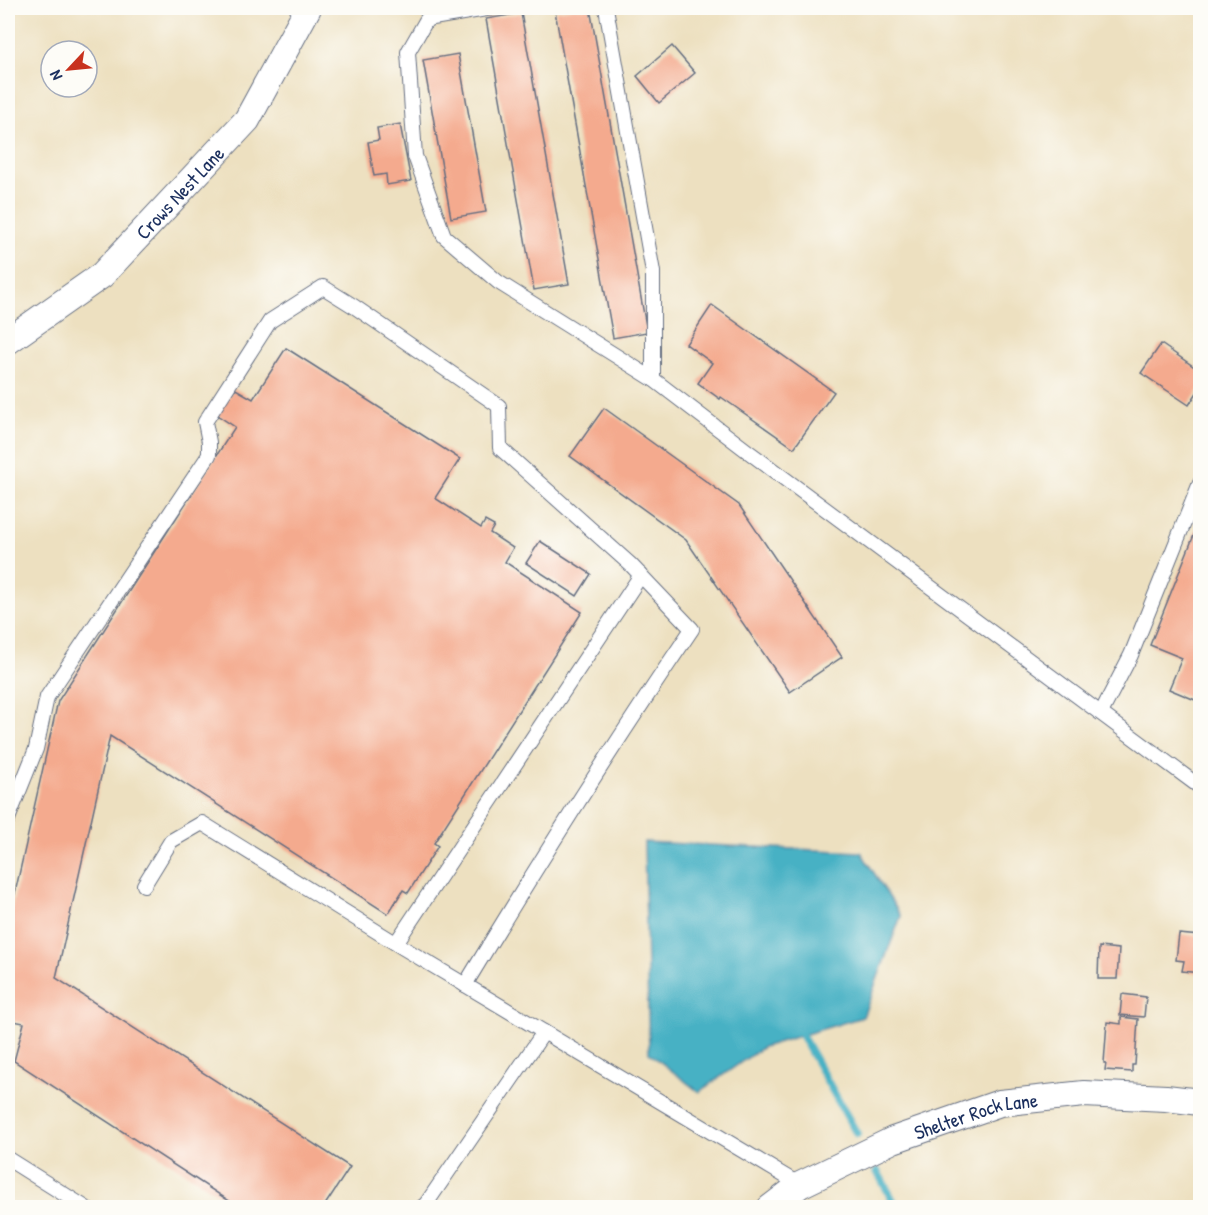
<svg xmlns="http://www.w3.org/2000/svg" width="1208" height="1215" font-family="'Patrick Hand',sans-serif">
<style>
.water{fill:#46b1c4;stroke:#307091;stroke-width:1.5}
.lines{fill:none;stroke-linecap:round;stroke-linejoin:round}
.stream{stroke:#46b1c4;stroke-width:8}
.building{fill:#f4aa8e}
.lane-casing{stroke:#646d80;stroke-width:16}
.street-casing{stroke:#646d80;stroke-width:28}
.lane{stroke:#fff;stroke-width:14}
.street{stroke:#fff;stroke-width:26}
.labels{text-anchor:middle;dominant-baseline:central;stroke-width:4.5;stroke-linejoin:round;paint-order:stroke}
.street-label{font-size:20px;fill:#1b2f5e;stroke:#fdfcf7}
</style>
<rect width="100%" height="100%" fill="#fdfcf7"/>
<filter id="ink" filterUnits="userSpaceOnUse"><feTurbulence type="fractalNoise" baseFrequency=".0167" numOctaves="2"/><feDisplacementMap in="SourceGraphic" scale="12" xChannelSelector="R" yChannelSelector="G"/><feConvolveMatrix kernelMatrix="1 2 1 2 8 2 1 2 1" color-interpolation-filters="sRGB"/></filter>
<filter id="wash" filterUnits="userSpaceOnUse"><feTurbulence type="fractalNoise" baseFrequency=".008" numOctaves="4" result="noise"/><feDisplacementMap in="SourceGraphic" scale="24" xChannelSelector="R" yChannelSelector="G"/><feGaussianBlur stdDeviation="1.35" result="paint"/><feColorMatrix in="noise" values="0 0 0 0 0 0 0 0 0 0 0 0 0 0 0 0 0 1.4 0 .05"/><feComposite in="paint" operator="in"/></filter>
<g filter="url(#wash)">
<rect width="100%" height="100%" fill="#ede0c0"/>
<polygon class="water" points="644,842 861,852 901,916 863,1017 763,1047 699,1092 649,1053"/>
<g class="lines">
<g class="stream">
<polyline points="798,1029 857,1134"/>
<polyline points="877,1171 897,1208"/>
</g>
</g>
<g id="blocks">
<g class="building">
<polygon points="573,8 590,8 647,332 613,338 555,11"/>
<polygon points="521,13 569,284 534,290 486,19"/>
<polygon points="672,46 695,73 659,103 637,76"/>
<polygon points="458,54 486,212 451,218 423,60"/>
<polygon points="400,124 411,181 387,185 386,174 374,176 368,142 379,140 377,128"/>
<polygon points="712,305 834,392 794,448 721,397 720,399 698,383 712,363 686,344"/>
<polygon points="1161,344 1200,371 1200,388 1189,405 1141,373"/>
<polygon points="286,348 460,459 435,498 481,528 485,521 494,526 490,533 513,548 505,562 582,612 434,843 438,846 408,893 403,890 388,914 110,736 56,978 350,1167 323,1208 240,1208 14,1061 24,1023 8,1020 8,924 58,701 235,427 217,415 234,388 253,399"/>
<polygon points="604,408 739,505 842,657 790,692 686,540 570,456"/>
<polygon points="1200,520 1200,702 1169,689 1182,658 1150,645"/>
<polygon points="540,541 591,574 577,596 526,563"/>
<polygon points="1179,934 1200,936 1200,973 1182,971 1184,961 1176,960"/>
<polygon points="1099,947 1119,949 1117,979 1098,979"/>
<polygon points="1122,994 1146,997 1144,1017 1120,1015"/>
<polygon points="1121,1017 1138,1019 1135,1065 1132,1065 1132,1072 1105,1070 1106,1063 1104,1063 1107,1022 1121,1024"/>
</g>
</g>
</g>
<g filter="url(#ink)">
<use href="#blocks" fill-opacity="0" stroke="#646d80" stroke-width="1.5"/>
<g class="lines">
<g class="lane-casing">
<g id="lane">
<polyline points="492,8 427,19 408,52 415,156 444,236 498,282 653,379 653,272 606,8"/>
<polyline points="653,379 746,450 1200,787"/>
<polyline points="1101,713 1131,655 1200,483"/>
<path d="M8,819L36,749L47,697L209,455V442L205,422L270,321L323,287L355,307L499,406L500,448L631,565L692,629C613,745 538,864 465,985"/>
<polyline points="144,885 171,841 202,823 405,949 800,1185"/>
<polyline points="396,943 641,575"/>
<polyline points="8,1159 86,1208"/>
<polyline points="421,1208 426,1204 544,1032"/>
</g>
</g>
<g class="street-casing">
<g id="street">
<path id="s1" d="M8,341L102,275L247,120L308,8"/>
<path id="s2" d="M770,1208L800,1185L893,1140L1000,1103L1084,1094L1166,1098L1200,1102"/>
</g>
</g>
<use href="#lane" class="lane"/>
<use href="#street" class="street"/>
</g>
</g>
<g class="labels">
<g class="street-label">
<text stroke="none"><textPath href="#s1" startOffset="228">Crows Nest Lane</textPath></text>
<text stroke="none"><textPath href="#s2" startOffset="228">Shelter Rock Lane</textPath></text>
</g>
</g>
<rect width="1208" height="1215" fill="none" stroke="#fdfcf7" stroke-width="30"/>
<g transform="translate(69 69) rotate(244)"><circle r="28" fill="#fdfcf7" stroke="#a3aaba" stroke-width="1.5"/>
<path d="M0-4.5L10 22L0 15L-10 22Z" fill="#c8321e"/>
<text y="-9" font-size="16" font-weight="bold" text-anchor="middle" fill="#1b2f5e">N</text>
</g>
</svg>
